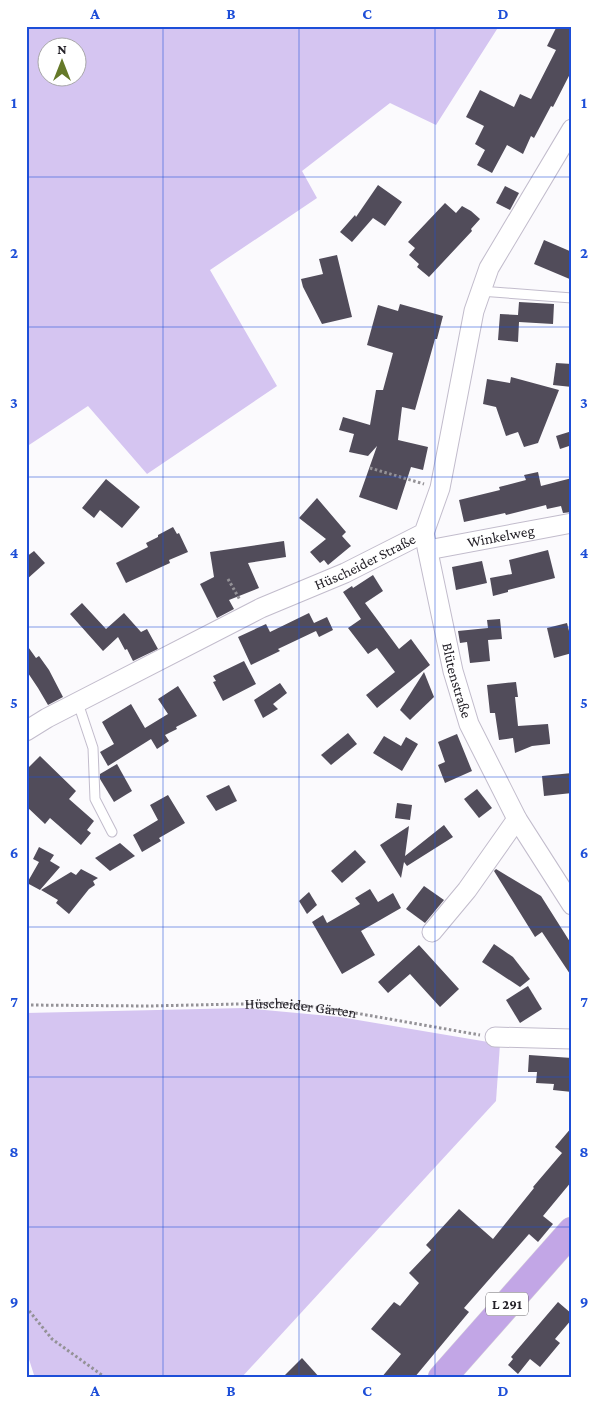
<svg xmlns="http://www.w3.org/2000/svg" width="598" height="1404" font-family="'Crimson Pro',serif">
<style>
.green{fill:#d5c5f1;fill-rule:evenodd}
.building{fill:#514c5a}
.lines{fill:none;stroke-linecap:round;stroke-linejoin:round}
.lane-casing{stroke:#c2bccc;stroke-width:11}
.street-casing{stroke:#c2bccc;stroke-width:21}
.primary-casing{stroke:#d8d7d8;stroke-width:29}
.path{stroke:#949297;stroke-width:3;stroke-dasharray:2.5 2.5;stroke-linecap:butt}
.lane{stroke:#fff;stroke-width:9}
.street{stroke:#fff;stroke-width:19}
.primary{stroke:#c2a6e6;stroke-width:28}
.grid{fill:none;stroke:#1d4ed8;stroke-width:1;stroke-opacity:0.55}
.labels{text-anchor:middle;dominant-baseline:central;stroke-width:5;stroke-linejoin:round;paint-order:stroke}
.shield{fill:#fff;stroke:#666469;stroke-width:1}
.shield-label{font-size:14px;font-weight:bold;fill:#252229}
.street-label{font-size:15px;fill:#252229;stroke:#fff}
.neatline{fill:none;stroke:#1d4ed8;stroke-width:2}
.grid-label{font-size:16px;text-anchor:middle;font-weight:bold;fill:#1d4ed8}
</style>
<rect width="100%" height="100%" fill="#fbfafd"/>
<g class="green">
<path d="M26,26H499L436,125L390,103L302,171L317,198L210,270L277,386L147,474L88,406L26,447ZM48,48H78V78H48Z"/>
<polygon points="244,1008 340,1017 500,1044 496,1101 241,1378 35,1378 26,1350 26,1013"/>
</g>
<g class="building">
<polygon points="557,26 564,26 572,30 572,70 553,107 551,106 534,138 531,136 523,154 507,145 492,173 477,165 485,150 475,144 484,126 466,117 480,90 514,107 520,94 531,99 556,50 547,46"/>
<polygon points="378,185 402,202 385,226 373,218 352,242 340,232 355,215 356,217"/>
<polygon points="505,186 519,193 510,210 496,203"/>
<polygon points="445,203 456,213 462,206 471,211 480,219 471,229 472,231 429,277 417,267 419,264 409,255 415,248 408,242"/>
<polygon points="544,240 572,252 572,280 534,264"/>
<polygon points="337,255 352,317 322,324 303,287 301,279 323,274 319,259"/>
<polygon points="519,302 554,304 553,324 519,322 518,342 498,340 500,314 518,315"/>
<polygon points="400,304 443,316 437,339 435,339 415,410 402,407 398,440 428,447 423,470 411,467 397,510 359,497 377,446 368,456 349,452 354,434 339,430 343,417 370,425 376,390 383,390 393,353 367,345 378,305 398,311"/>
<polygon points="556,363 572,364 572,387 553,385"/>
<polygon points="511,377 559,390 538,443 524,447 518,432 506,436 496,407 483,404 487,379 510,383"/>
<polygon points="572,431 572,445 560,449 556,436"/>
<polygon points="538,472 541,486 572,478 572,512 563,513 561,506 547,509 546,505 506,515 505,513 464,522 459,500 500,490 499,487 526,480 524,475"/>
<polygon points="106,479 140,507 122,528 100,510 94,518 82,508"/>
<polygon points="317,498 346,532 342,536 351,546 328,565 324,560 320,563 310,552 326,539 299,518"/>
<polygon points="173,527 177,534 179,533 188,552 169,560 170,563 126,583 116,563 148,547 146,543 158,537 158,535"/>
<polygon points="284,541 286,557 248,563 259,588 229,600 234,609 217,618 200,584 214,577 210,552"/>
<polygon points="548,550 555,578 508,590 508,592 493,596 490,578 512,574 509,560"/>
<polygon points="34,551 45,563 26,580 26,557"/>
<polygon points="482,561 487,583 456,590 452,567"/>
<polygon points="373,575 383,591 365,603 399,649 411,639 430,665 377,708 366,695 395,672 377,648 368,654 348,628 361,619 343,592 352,586 353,588"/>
<polygon points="82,603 106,629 124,613 141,632 147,629 158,649 133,661 127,649 125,650 118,637 103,651 70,614"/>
<polygon points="309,613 314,623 327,617 333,630 319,637 316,631 278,649 280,651 251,665 238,637 266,624 270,632"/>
<polygon points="500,619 502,639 488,640 490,661 470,663 467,642 460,643 458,631 488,628 487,620"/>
<polygon points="567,623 572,643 572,653 554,658 547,628"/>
<polygon points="26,644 36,658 39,656 49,670 63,697 48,705 38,688 26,670"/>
<polygon points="244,661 256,684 223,701 213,682 216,681 213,676"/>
<polygon points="424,672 434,697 410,720 400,710"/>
<polygon points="516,682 518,697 515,697 518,726 548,724 550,741 550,744 532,746 515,753 513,738 499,740 495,713 490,713 487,685"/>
<polygon points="280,683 287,693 273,704 278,709 263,718 254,700"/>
<polygon points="178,686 197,716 176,727 177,729 165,735 169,741 157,749 151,739 108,766 100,752 114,744 102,722 131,704 145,728 168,714 158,699"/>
<polygon points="348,733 357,744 331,765 321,755"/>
<polygon points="457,734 472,771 445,783 438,765 445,762 438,742"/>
<polygon points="384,736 401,746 406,737 418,744 402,771 373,753"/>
<polygon points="40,756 76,791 69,799 94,821 87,830 91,833 81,845 50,818 45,824 26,806 26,770"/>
<polygon points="117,764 132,791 114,802 100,779 100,774"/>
<polygon points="572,773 572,793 544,796 542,776"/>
<polygon points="229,785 237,801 216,811 206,796"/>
<polygon points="477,789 492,808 479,818 464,799"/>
<polygon points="168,795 185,823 159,838 161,841 142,852 133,835 158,820 150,805"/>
<polygon points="397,803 412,805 410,820 395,818"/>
<polygon points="444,825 453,837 407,866 404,862 401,878 380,845 409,826 405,856"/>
<polygon points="120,843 135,856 110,871 95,858"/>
<polygon points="39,847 54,855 50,861 60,867 40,890 27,883 39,862 33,859"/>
<polygon points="355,850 366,862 342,883 331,871"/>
<polygon points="81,869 98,878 93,881 95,885 89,889 69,914 56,903 58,900 41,890 71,872 76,875"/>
<polygon points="496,869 541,896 572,945 572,977 542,932 535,937 494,871"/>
<polygon points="424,886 444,900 425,923 406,909"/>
<polygon points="370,889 378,902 393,893 401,908 361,931 375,955 342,974 312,922 323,915 327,923 360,904 355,898"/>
<polygon points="309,892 317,905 307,914 299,901"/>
<polygon points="494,944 513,957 530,979 520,987 482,962"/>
<polygon points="419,945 459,989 440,1007 410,974 388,993 378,982"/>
<polygon points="528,986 542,1009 520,1023 506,1000"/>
<polygon points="529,1055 572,1058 572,1092 553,1090 554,1084 536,1083 537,1072 528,1072"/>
<polygon points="572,1127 572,1181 543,1216 553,1224 538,1242 529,1234 464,1308 469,1312 414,1378 381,1378 401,1354 371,1329 394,1302 400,1306 419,1283 409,1273 431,1250 426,1245 459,1209 493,1239 534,1188 533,1187 562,1153 555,1147"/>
<polygon points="558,1302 572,1314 572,1319 555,1339 560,1343 540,1367 530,1359 518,1374 508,1365 513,1359 511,1357"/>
<polygon points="302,1358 320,1378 282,1378"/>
</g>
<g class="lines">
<g class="lane-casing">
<g id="lane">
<polyline points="480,291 572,298"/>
<polyline points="78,703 93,748 95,799 112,832"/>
</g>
</g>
<g class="street-casing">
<g id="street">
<path id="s2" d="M424,533L453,671L469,724L517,819L572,905"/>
<path id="s3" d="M428,550L572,523"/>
<path id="s4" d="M26,731L47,718L261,608L345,573L424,533L440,488L474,311L489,268L572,129"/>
<polyline points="432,932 467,890 517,819"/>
<polyline points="495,1037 572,1039"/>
</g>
</g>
<g class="primary-casing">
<polyline id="primary" points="442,1378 572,1231"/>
</g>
<g class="path">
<polyline points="370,468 424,484"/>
<polyline points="228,579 240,600"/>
<path id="s1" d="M26,1005L148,1006L283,1003L344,1011L480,1035"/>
<polyline points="26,1307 52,1339 106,1378"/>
</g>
<use href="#lane" class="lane"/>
<use href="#street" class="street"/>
<use href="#primary" class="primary"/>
</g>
<path class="grid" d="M163,26V1378M299,26V1378M435,26V1378M26,177H572M26,327H572M26,477H572M26,627H572M26,777H572M26,927H572M26,1077H572M26,1227H572"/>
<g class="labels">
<rect class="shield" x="486" y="1292.5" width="42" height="23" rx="4"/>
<g class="shield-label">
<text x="507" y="1304">L 291</text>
</g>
<g class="street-label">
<text stroke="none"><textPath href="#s3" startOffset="74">Winkelweg</textPath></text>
<text stroke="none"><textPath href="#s4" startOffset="379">Hüscheider Straße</textPath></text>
<text stroke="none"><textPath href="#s2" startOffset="151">Blütenstraße</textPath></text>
<text stroke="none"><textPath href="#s1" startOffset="275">Hüscheider Gärten</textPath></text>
</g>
</g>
<rect width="598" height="1404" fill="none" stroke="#ffffff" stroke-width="55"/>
<g transform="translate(62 62)"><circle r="24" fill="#ffffff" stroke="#a8a7a9"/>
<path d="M0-4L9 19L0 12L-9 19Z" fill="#657929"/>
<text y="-8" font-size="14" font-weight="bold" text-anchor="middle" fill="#252229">N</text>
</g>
<rect x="28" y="28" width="542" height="1348" class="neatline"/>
<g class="grid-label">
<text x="95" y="19">A</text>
<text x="231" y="19">B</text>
<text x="367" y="19">C</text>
<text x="503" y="19">D</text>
<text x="14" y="108">1</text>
<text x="584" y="108">1</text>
<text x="14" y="258">2</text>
<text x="584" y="258">2</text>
<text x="14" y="408">3</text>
<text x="584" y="408">3</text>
<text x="14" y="558">4</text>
<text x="584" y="558">4</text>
<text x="14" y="708">5</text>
<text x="584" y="708">5</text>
<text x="14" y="858">6</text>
<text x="584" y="858">6</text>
<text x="14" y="1007">7</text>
<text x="584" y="1007">7</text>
<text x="14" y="1157">8</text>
<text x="584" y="1157">8</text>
<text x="14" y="1307">9</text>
<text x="584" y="1307">9</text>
<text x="95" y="1396">A</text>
<text x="231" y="1396">B</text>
<text x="367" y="1396">C</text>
<text x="503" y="1396">D</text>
</g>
</svg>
